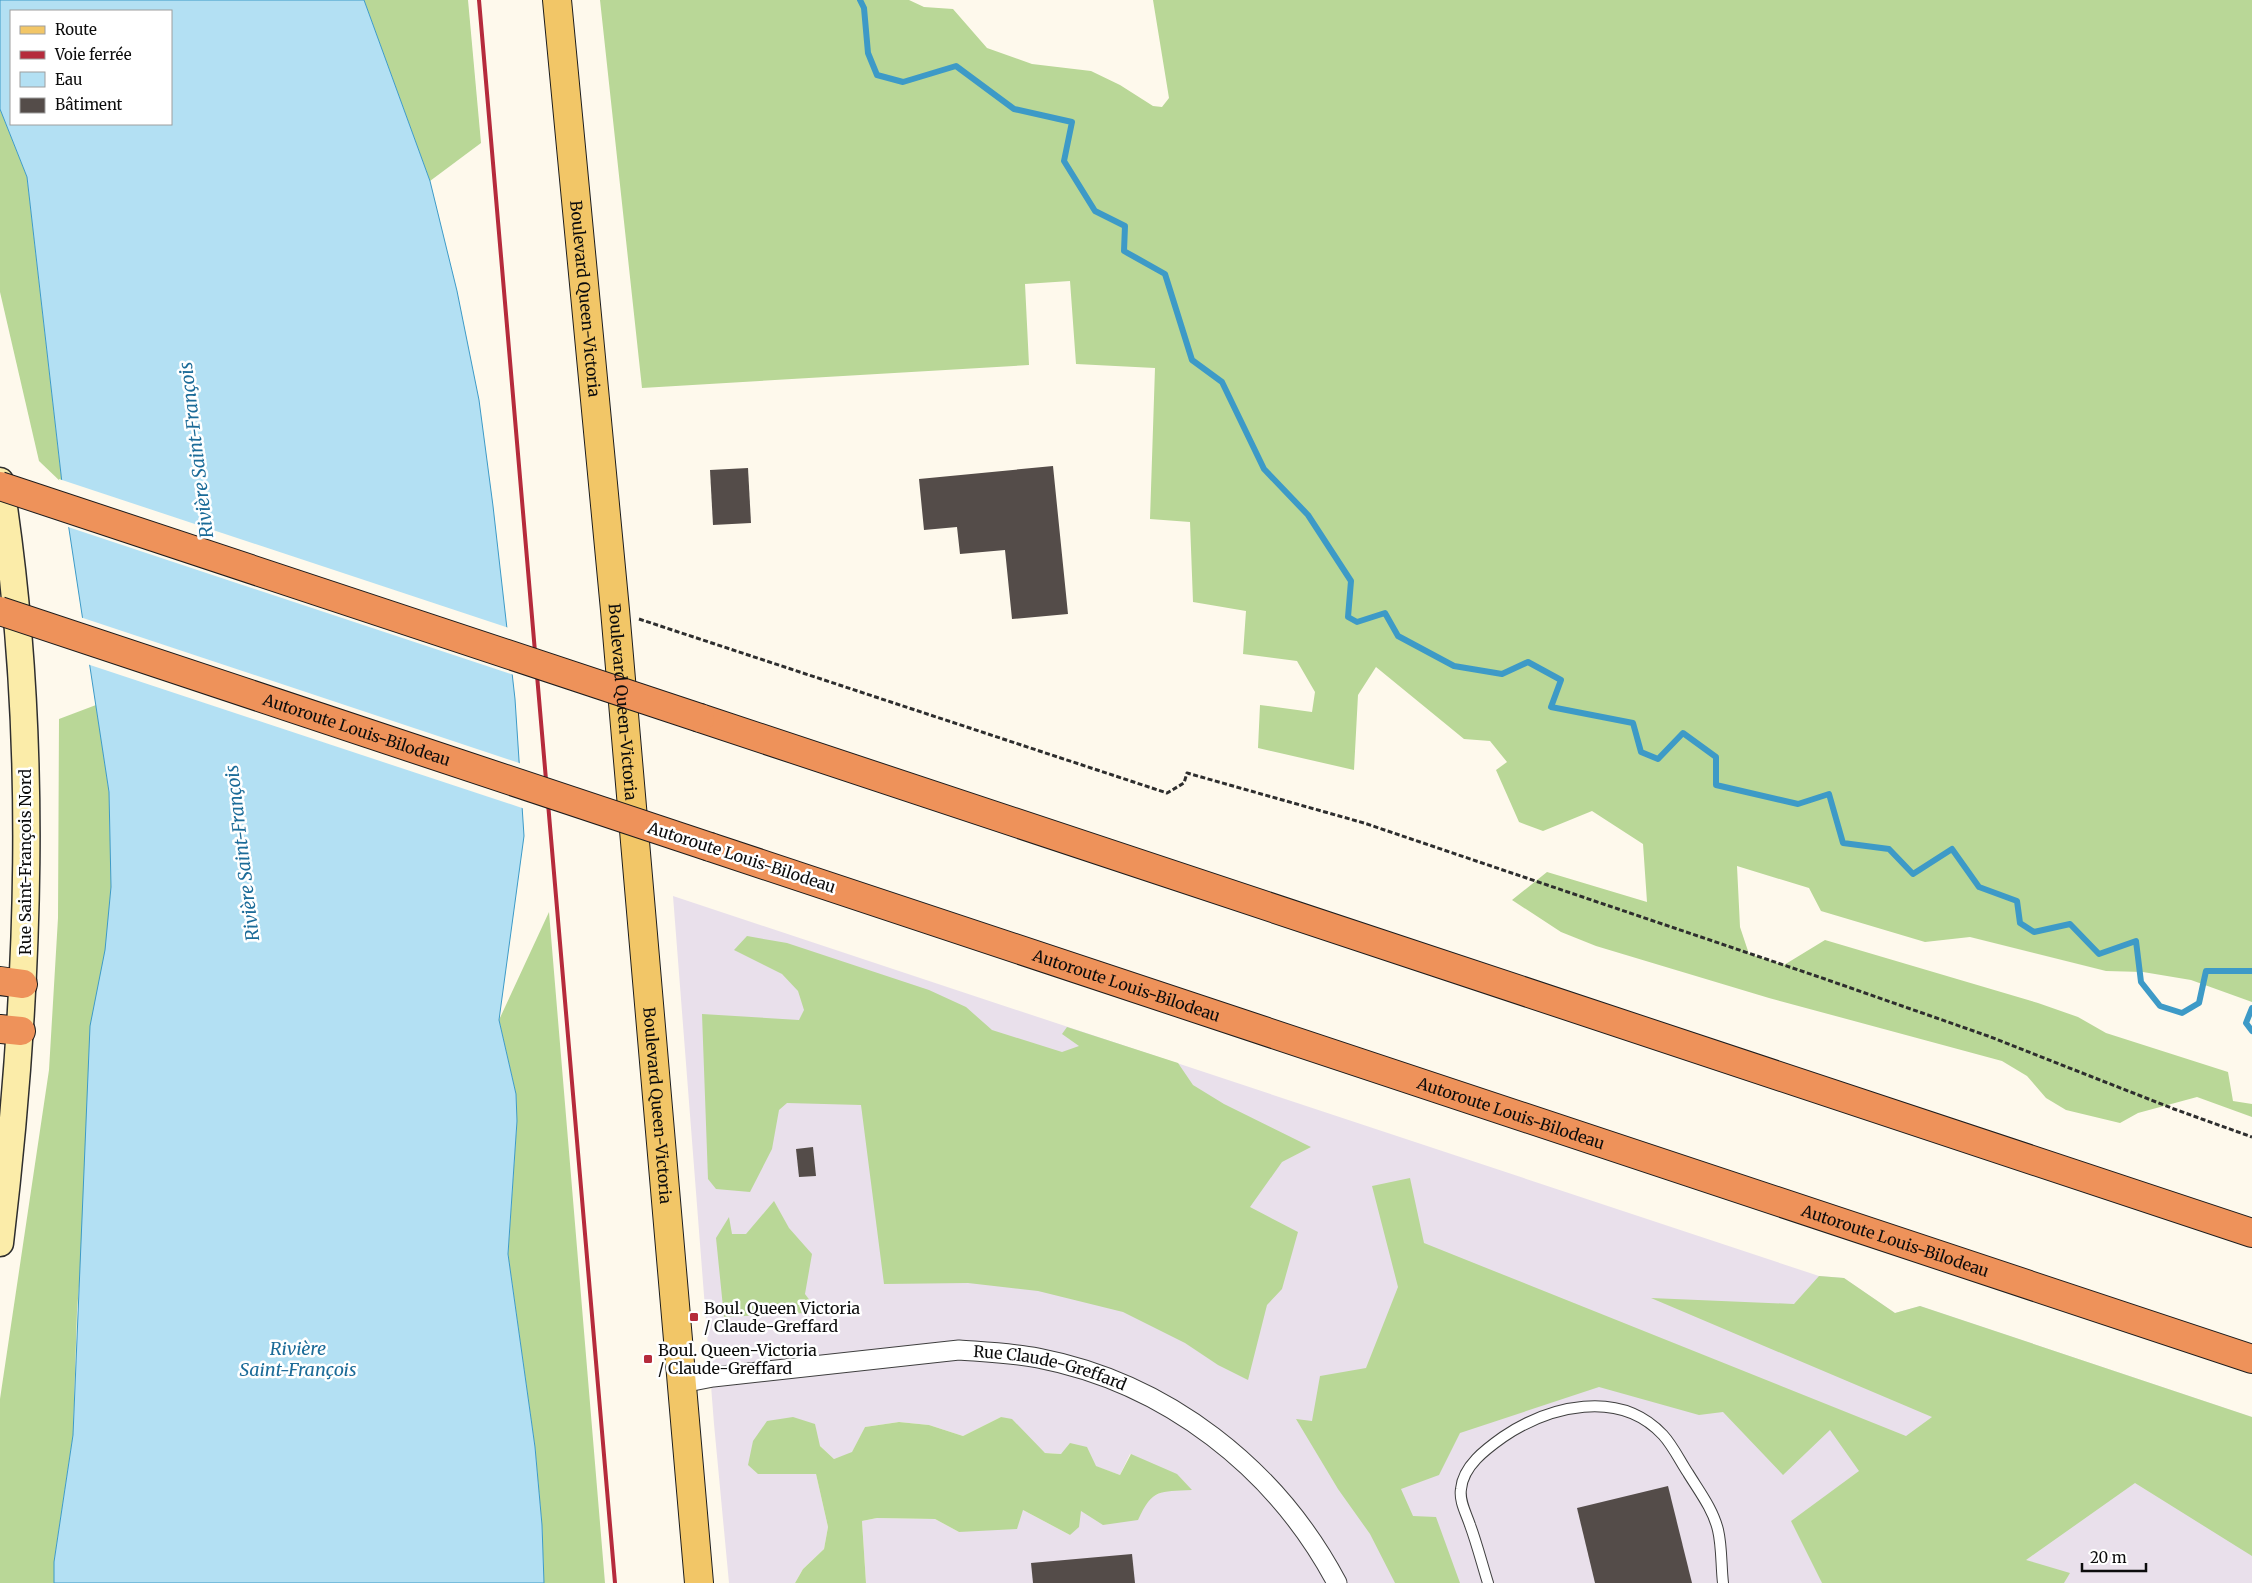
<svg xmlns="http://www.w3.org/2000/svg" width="2252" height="1583" font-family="Merriweather,serif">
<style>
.industrial{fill:#e9e0eb}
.forest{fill:#b9d797}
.water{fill:#b3e0f3;stroke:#3d9ac7;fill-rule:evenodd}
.pier{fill:#fef9ec}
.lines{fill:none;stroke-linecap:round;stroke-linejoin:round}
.stream{stroke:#3d9ac7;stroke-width:6}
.building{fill:#544c49}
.lane-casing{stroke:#3f3f3f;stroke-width:12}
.street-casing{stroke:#3f3f3f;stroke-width:21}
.secondary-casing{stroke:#2e2e2e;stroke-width:29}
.primary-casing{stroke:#1d1d1d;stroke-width:30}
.highway-casing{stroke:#1d1d1d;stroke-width:30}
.path{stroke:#2e2e2e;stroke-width:3;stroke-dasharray:5 2.5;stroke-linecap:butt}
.lane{stroke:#fff;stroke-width:10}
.street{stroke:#fff;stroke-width:19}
.secondary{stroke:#fbeca9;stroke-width:26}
.primary{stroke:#f2c667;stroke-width:28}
.highway{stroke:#ee925a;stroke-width:28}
.rail{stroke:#b52b3c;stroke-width:4}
.highway-bridge-casing{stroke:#1d1d1d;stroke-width:30;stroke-linecap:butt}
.highway-bridge{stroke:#ee925a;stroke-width:28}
.poi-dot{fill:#b52b3c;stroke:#fff;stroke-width:2}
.labels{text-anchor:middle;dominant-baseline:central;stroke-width:5;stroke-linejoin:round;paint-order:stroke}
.street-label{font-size:16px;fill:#0c0c0c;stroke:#fff}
.poi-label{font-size:16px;fill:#0c0c0c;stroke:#fff;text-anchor:start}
.water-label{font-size:18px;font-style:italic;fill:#1b6b98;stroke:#fff}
</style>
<rect width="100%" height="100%" fill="#fef9ec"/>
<polygon class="industrial" points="673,896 1819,1276 1844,1278 1895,1313 1920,1306 2252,1417 2252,1583 866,1583 862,1521 877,1518 935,1519 959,1532 1023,1510 1070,1535 1081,1511 1148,1499 1162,1492 1130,1454 1120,1475 1061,1454 1045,1453 1001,1417 963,1436 929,1425 899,1422 865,1427 852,1453 834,1459 820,1446 758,1474 816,1474 828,1527 824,1549 803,1569 795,1583 729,1583 714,1424"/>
<g class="forest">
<polygon points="364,0 468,0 481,143 430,181"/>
<polygon points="600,0 909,0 924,7 953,9 987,48 1032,64 1091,71 1120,85 1153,106 1162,107 1169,98 1153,0 2252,0 2252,1002 2191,980 2143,972 2106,971 1970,937 1925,942 1821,911 1809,888 1737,866 1740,927 1749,954 1784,965 1825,940 2038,1003 2078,1017 2106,1033 2228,1072 2233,1101 2252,1104 2252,1117 2197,1097 2138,1113 2120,1123 2066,1110 2046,1098 2027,1076 2002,1061 1769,998 1596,946 1561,932 1512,900 1547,872 1647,902 1643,844 1592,811 1543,831 1519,822 1496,770 1507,762 1490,741 1464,739 1376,667 1358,695 1354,770 1258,748 1260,705 1312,712 1315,692 1297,661 1243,654 1246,611 1193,602 1190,522 1150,519 1155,368 1076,364 1070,281 1025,284 1029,365 642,388"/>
<polygon points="0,109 27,177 62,483 39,461 0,292"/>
<polygon points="96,705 109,792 111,887 77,1311 73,1435 54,1562 54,1583 0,1583 0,1399 49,1070 58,918 59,719"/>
<polygon points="549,912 605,1583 544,1583 542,1525 535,1447 508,1254 517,1121 516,1094 499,1020"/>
<polygon points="747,936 787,943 929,990 966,1007 992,1030 1062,1052 1079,1046 1062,1034 1067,1027 1178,1063 1193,1085 1224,1104 1311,1147 1282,1162 1250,1207 1298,1232 1282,1289 1267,1305 1248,1380 1218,1365 1185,1343 1123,1312 1038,1291 968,1283 884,1284 861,1105 787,1103 779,1110 772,1149 750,1192 716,1189 708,1179 702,1014 799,1020 804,1010 798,991 782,974 734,950"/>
<polygon points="1410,1178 1424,1243 1906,1436 1932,1417 1651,1298 1794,1304 1819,1276 1844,1278 1895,1313 1920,1306 2252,1417 2252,1556 2135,1483 2026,1560 2070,1573 2064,1583 1822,1583 1791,1521 1859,1471 1830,1430 1783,1475 1723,1412 1699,1415 1599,1387 1460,1433 1439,1475 1401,1489 1413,1516 1436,1517 1460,1583 1395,1583 1370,1534 1338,1489 1296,1419 1312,1421 1320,1376 1366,1368 1398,1287 1372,1186"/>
<polygon points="774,1201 789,1228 812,1254 805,1294 811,1302 807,1313 724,1317 716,1238 729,1217 732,1234 746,1234"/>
<path d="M793,1417L815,1424L820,1446L834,1459L852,1452L865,1427L899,1422L929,1425L963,1436L1001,1417L1012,1419L1045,1453L1061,1454L1070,1443L1087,1447L1096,1466L1120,1475L1131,1454L1177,1474L1192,1490C1159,1492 1153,1488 1138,1520L1103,1525L1081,1511L1079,1527L1070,1535L1023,1510L1017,1529L959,1532L935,1519L877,1518L862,1521L866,1583H795L803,1569L824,1549L828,1527L816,1474H758L748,1465L753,1441L767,1421Z"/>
</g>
<path class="water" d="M0,0H364L430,181L457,291L479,400L493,506L515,699L524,836L499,1020L516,1094L517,1121L508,1254L535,1447L542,1525L544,1583H54V1562L73,1435L90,1026L105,950L111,887L109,792L62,483L27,177L0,109ZM11,11H171V124H11Z"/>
<g class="pier">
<polygon points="59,479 509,628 514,675 65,526"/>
<polygon points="80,617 522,764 525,809 87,664"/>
</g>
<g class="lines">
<g class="stream">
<polyline points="860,0 864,8 868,53 877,75 903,82 956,66 1014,109 1072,122 1064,161 1095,211 1125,226 1124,251 1165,274 1192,360 1222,382 1264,469 1308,515 1351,581 1348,617 1357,622 1385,613 1398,636 1454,666 1502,674 1528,662 1561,680 1551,707 1633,723 1641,752 1658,759 1683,733 1716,757 1716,785 1798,804 1829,794 1843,843 1889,849 1913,874 1952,849 1979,887 2017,901 2020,923 2034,932 2070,924 2099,954 2136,941 2141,982 2160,1006 2182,1013 2199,1003 2206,971 2252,971"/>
<polyline points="2252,1008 2246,1023 2252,1031"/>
</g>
</g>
<g class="building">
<polygon points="1053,466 1068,614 1012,619 1005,550 960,554 957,527 924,530 919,479"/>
<polygon points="748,468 751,523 713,525 710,470"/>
<polygon points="813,1147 816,1176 799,1177 796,1149"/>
<polygon points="1668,1486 1692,1583 1595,1583 1577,1508"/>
<polygon points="1132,1554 1135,1583 1033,1583 1031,1563"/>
</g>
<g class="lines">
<g class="lane-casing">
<path id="lane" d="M1488,1583C1482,1564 1477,1544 1470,1525C1466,1513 1459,1501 1461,1489C1463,1466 1486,1449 1503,1437C1549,1406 1619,1388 1663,1435C1673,1446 1680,1461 1688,1473C1699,1491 1713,1509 1718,1530C1722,1547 1721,1566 1723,1583"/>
</g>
<g class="street-casing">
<g id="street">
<path id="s1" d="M682,1383L713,1377L959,1350C986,1352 1012,1353 1038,1358C1167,1383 1276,1468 1337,1583"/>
</g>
</g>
<g class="secondary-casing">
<path id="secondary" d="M0,481C40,734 30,990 0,1243"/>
</g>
<g class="primary-casing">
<g id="primary">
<path id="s2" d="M557,0L615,610L699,1583"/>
</g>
</g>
<g class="highway-casing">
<g id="highway">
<polyline points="700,718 2252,1233"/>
<path id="s3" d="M710,847L2252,1359"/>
<polyline points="0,981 23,984"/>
<polyline points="0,1029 21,1031"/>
</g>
</g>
<polyline class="path" points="639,619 1167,793 1184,783 1187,773 1364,823 1825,979 1988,1036 2174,1109 2252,1137"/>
<use href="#lane" class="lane"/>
<use href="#street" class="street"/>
<use href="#secondary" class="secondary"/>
<use href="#primary" class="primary"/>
<use href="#highway" class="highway"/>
<polyline class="rail" points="479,0 615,1583"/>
<g class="highway-bridge-casing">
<g id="highway-bridge">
<polyline points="0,486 700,718"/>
<path id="s4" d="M0,611L710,847"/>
</g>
</g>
<use href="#highway-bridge" class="highway-bridge"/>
</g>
<g class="poi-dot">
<rect x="689" y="1312" width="10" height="10" rx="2.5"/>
<rect x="643" y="1354" width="10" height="10" rx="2.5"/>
</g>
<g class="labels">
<g class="street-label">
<text stroke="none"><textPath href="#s2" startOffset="300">Boulevard Queen-Victoria</textPath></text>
<text stroke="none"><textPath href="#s2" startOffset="705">Boulevard Queen-Victoria</textPath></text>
<text stroke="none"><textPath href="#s4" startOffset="376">Autoroute Louis-Bilodeau</textPath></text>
<text transform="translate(742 857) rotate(18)">Autoroute Louis-Bilodeau</text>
<text transform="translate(25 862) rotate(-90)">Rue Saint-François Nord</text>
<text stroke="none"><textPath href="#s3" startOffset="439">Autoroute Louis-Bilodeau</textPath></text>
<text stroke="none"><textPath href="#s2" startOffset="1110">Boulevard Queen-Victoria</textPath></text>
<text stroke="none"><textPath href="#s3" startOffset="844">Autoroute Louis-Bilodeau</textPath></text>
<text stroke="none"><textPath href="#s3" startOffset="1249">Autoroute Louis-Bilodeau</textPath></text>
<text stroke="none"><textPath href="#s1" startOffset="372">Rue Claude-Greffard</textPath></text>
</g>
<g class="poi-label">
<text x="704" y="1308">Boul. Queen Victoria<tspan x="704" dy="18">/ Claude-Greffard</tspan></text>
<text x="658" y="1350">Boul. Queen-Victoria<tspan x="658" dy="18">/ Claude-Greffard</tspan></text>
</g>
<g class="water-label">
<text transform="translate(196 450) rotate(-97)">Rivière Saint-François</text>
<text transform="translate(242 853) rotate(-97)">Rivière Saint-François</text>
<text x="298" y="1348">Rivière<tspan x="298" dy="21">Saint-François</tspan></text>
</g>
</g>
<rect x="10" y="10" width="162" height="115" fill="#ffffff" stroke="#9e9e9e"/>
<rect x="20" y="26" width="25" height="8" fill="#f2c667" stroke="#9e9e9e"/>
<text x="55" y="35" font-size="15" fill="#0c0c0c">Route</text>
<rect x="20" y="51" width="25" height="8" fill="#b52b3c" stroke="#9e9e9e"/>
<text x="55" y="60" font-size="15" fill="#0c0c0c">Voie ferrée</text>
<rect x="20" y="72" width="25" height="15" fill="#b3e0f3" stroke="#9e9e9e"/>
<text x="55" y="85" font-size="15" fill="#0c0c0c">Eau</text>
<rect x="20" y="98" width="25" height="15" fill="#544c49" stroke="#9e9e9e"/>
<text x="55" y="110" font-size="15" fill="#0c0c0c">Bâtiment</text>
<path d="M2082 1563v8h64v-8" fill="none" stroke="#0c0c0c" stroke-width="2.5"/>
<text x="2090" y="1563" font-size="15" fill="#0c0c0c" stroke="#ffffff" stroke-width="4" paint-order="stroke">20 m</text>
</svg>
